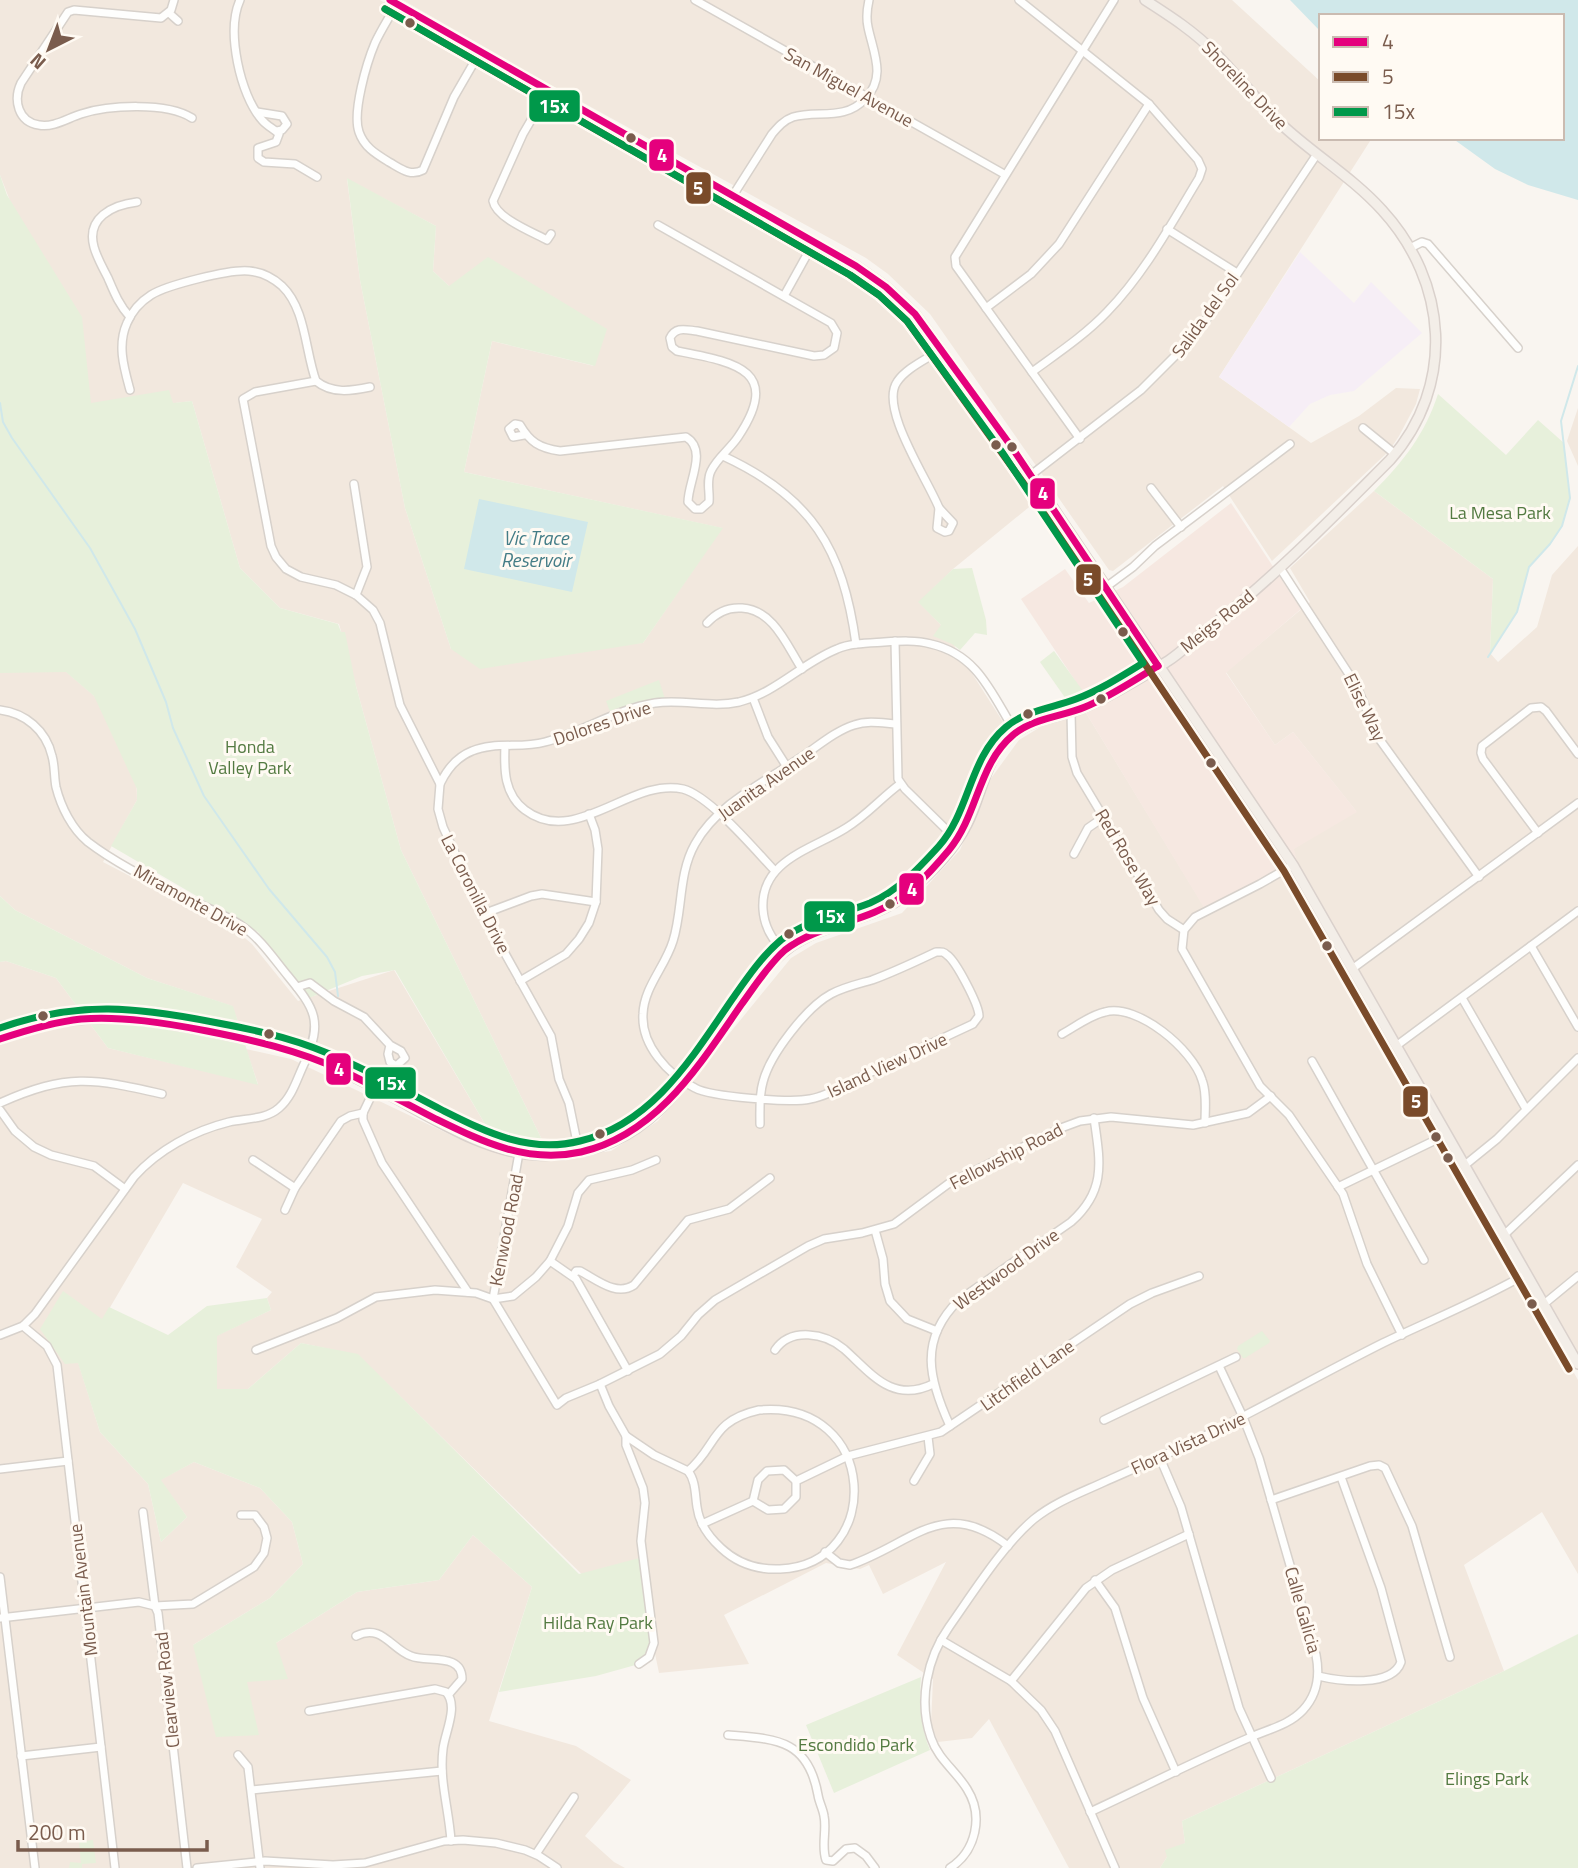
<svg xmlns="http://www.w3.org/2000/svg" width="1578" height="1868" font-family="'Titillium Web',sans-serif">
<style>
.residential{fill:#f2e8de;fill-rule:evenodd}
.commercial{fill:#f6e8e1}
.education{fill:#f6eef6}
.green{fill:#e7f0db}
.water{fill:#d0e8ea}
.lines{fill:none;stroke-linecap:round;stroke-linejoin:round}
.stream{stroke:#d0e8ea;stroke-width:2}
.minor-casing{stroke:#d7d1cb;stroke-width:10}
.major-casing{stroke:#dad1cc;stroke-width:12}
.minor{stroke:#fefefd;stroke-width:7}
.major{stroke:#f3eee8;stroke-width:9}
.bus-1-casing{stroke:#fffaf3;stroke-width:12}
.bus-2-casing{stroke:#fffaf3;stroke-width:12}
.bus-3-casing{stroke:#fffaf3;stroke-width:12}
.bus-1{stroke:#e5007d;stroke-width:7}
.bus-2{stroke:#7a4b2a;stroke-width:7}
.bus-3{stroke:#00984a;stroke-width:7}
.bus-dot{fill:#7a5c4d;stroke:#fffaf3;stroke-width:2.5}
.labels{text-anchor:middle;dominant-baseline:central;stroke-width:6;stroke-linejoin:round;paint-order:stroke}
.street-label{font-size:18px;fill:#7a5c4d;stroke:#fffaf3}
.park-label{font-size:18px;fill:#537a41;stroke:#fffaf3}
.water-label{font-size:19px;font-style:italic;fill:#437c86;stroke:#fffaf3}
.line-badge{stroke:#fffaf3;stroke-width:2.5}
.badge-label{font-size:19px;text-anchor:middle;font-weight:bold;fill:#fff}
</style>
<rect width="100%" height="100%" fill="#f9f5f0"/>
<g class="residential">
<path d="M0,0H380L846,266L877,288L902,312L1039,499L953,569L919,602L941,625L1005,725L935,850L889,892L802,929L751,982L659,1102L606,1138L545,1146L401,850L339,624L280,608L240,568L192,401L92,413L0,175ZM347,179L436,226L433,271L449,286L594,366L492,341L464,472L722,528L643,643L451,649L405,508L360,280Z"/>
<polygon points="403,0 1232,0 1321,82 1321,138 1372,138 1219,377 1311,443 1359,416 1396,388 1420,389 1416,404 1399,436 1389,451 1272,561 1223,486 1113,571 1109,570 930,314 888,274 866,258 527,72"/>
<polygon points="1578,408 1578,466 1567,441"/>
<polygon points="1374,491 1493,579 1490,653 1498,662 1537,627 1552,575 1578,546 1578,1354 1297,862 1293,849 1356,811 1293,732 1275,745 1226,672 1310,602 1290,568"/>
<polygon points="49,657 106,706 136,761 137,800 103,862 239,933 252,944 298,1001 394,970 492,1136 373,1077 323,1045 240,1027 232,1006 147,978 15,910 0,896 0,660"/>
<polygon points="1080,703 1206,910 1283,876 1289,877 1396,1059 1578,1380 1578,1574 1542,1512 1464,1565 1504,1671 1182,1821 1185,1843 1167,1857 1160,1868 1069,1868 989,1719 972,1738 938,1742 931,1724 933,1679 897,1655 946,1562 883,1594 869,1565 860,1569 826,1563 724,1615 749,1664 659,1673 653,1644 358,1355 301,1343 248,1389 216,1390 216,1336 271,1310 267,1298 272,1292 236,1267 262,1219 183,1183 78,1362 100,1432 148,1484 161,1542 187,1517 160,1480 194,1462 260,1488 292,1522 303,1564 270,1598 193,1645 247,1681 276,1643 357,1592 439,1580 473,1535 532,1587 489,1721 576,1746 631,1780 585,1836 614,1862 625,1868 0,1868 0,962 6,961 56,978 108,1048 258,1084 246,1049 291,1059 457,1138 535,1161 611,1151 658,1121 791,958 816,943 902,913 960,850 989,781 1019,740"/>
</g>
<polygon class="commercial" points="1231,503 1301,609 1226,673 1275,745 1293,732 1357,812 1294,849 1297,862 1206,911 1080,703 1086,697 1021,599 1065,569 1089,603 1123,587"/>
<polygon class="education" points="1300,252 1354,303 1371,282 1422,333 1354,391 1330,395 1310,404 1289,427 1219,377"/>
<g class="green">
<polygon points="0,175 7,195 82,317 91,403 169,390 173,403 192,401 240,568 280,608 338,624 341,632 345,632 356,686 401,850 545,1146 522,1145 492,1136 395,970 362,976 309,998 258,932 111,846 137,800 137,789 94,696 66,672 0,673"/>
<polygon points="347,178 436,226 433,271 449,286 488,257 607,329 595,366 492,341 464,472 723,528 643,643 480,669 451,649 405,508 360,280"/>
<path d="M1438,394L1506,455L1538,420L1564,443L1570,498L1562,526L1550,544L1529,567L1517,612L1490,653L1493,579L1374,491C1403,462 1425,434 1438,394Z"/>
<polygon points="972,568 986,620 987,635 975,633 960,650 952,644 933,636 941,625 918,602 953,569"/>
<polygon points="1054,651 1083,691 1066,699 1040,662"/>
<polygon points="659,680 666,702 612,717 606,701"/>
<polygon points="0,896 15,910 147,978 233,1006 258,1085 108,1048 56,978 6,961 0,962"/>
<polygon points="63,1291 102,1319 109,1307 168,1335 207,1306 267,1298 271,1310 217,1336 217,1389 248,1389 301,1343 358,1354 579,1574 643,1557 652,1650 639,1664 596,1676 499,1692 532,1587 473,1535 439,1580 357,1592 276,1643 288,1679 247,1682 259,1735 216,1737 193,1645 270,1598 303,1564 292,1522 260,1488 194,1462 161,1480 187,1517 161,1542 148,1484 100,1432 78,1363 65,1364 40,1329"/>
<polygon points="1262,1331 1270,1341 1269,1343 1245,1358 1243,1358 1237,1349 1238,1346"/>
<polygon points="1578,1634 1578,1868 1160,1868 1167,1857 1165,1850 1185,1843 1182,1821 1504,1671"/>
<path d="M921,1677C919,1703 920,1726 930,1750L834,1793L806,1725Z"/>
<polygon points="93,1840 96,1863 82,1864 82,1868 69,1868 70,1862 81,1863 79,1842"/>
</g>
<g class="water">
<polygon points="1290,0 1578,0 1578,200 1528,185 1495,169 1452,138 1562,138 1562,16 1321,16 1321,32"/>
<polygon points="479,499 588,522 572,592 464,569"/>
</g>
<g class="lines">
<g class="stream">
<polyline points="0,403 3,422 12,438 90,548 135,629 166,702 173,728 204,796 269,889 327,957 335,972 338,996"/>
<polyline points="1488,657 1517,612 1529,567 1550,544 1562,526 1570,498 1561,421 1578,366"/>
</g>
<g class="minor-casing">
<g id="minor">
<path d="M174,0L171,10L161,18L74,10L68,12L21,83C13,100 18,122 39,125C53,128 68,118 81,114C109,105 167,102 192,118"/>
<path d="M240,0C226,31 240,95 262,120C267,126 274,129 279,134L276,142L258,148V158L264,162L295,164L317,177"/>
<polyline points="695,0 1004,174"/>
<path d="M1019,0L1149,104L1198,160L1202,169L1199,178C1171,224 1145,273 1107,312C1085,335 1058,353 1032,372"/>
<path d="M398,1C391,15 382,28 375,43C367,62 352,112 359,132C364,147 376,154 389,162C400,168 410,177 423,170L454,97L480,52"/>
<polyline points="169,13 178,21"/>
<path d="M548,91L523,134L493,201C496,218 532,232 547,240L551,234"/>
<polyline points="257,112 282,116 287,124 282,130 277,131"/>
<path d="M732,197L772,134C778,127 784,120 793,117C818,110 845,121 865,99C887,77 873,52 868,27C866,18 867,9 869,0"/>
<polyline points="1167,229 1237,273"/>
<polyline points="1410,248 1422,242 1428,244 1518,348"/>
<polyline points="784,296 814,242"/>
<polyline points="986,308 1031,274 1059,244 1149,104"/>
<path d="M130,317C119,305 114,292 108,278C103,268 97,258 94,247C86,218 112,205 137,202"/>
<polyline points="316,381 255,392 243,399 271,546 276,557 286,569 301,577 336,585 356,595 373,610 380,623 400,705 440,784 438,809 443,827 483,914 551,1036 559,1079 569,1103 579,1152"/>
<path d="M130,390C124,368 117,345 127,323C132,311 140,302 151,295C167,285 230,269 249,271C261,272 273,278 282,286C306,309 305,351 316,381C332,394 351,391 370,387"/>
<polyline points="1363,428 1395,454"/>
<path d="M524,435L513,437L509,429L515,424L520,425C530,442 539,448 560,451L686,437C708,450 688,482 688,502L695,509H701L709,502C710,491 706,481 711,471C717,458 730,449 738,437C784,369 733,362 677,351L672,347L670,338C676,326 686,330 697,331L814,356L824,355L834,348L837,333L831,323L658,225"/>
<polyline points="1080,439 956,266 955,257 1114,0"/>
<path d="M723,456C812,497 843,549 856,644"/>
<polyline points="1031,475 1141,390 1187,344 1212,312 1317,154"/>
<polyline points="354,484 367,567 356,595"/>
<polyline points="1151,488 1181,527"/>
<path d="M939,508C928,480 879,408 897,382C906,368 927,359 940,350"/>
<polygon points="939,508 953,523 949,531 945,532 937,528"/>
<polyline points="1280,568 1356,685 1380,740 1479,877"/>
<polyline points="1106,587 1133,567 1155,546 1290,444"/>
<path d="M707,623C716,613 728,607 742,608C774,610 787,646 802,669"/>
<polyline points="895,641 898,779 905,789 957,840"/>
<polyline points="753,698 768,737 787,767"/>
<path d="M0,710C25,713 46,730 52,756C55,766 54,777 56,787C61,807 72,829 88,842C114,862 159,885 189,899C207,908 226,915 242,926C260,938 274,959 288,976C315,1009 323,1021 305,1062C297,1078 293,1096 279,1108C265,1120 246,1118 229,1122C193,1131 158,1150 134,1177L35,1314L23,1326L0,1335"/>
<polyline points="1071,712 1072,757 1077,773 1159,910 1167,919 1184,930"/>
<path d="M505,746C504,770 504,794 525,810C575,848 631,777 683,789C710,796 755,850 775,871"/>
<path d="M440,784C447,769 457,757 472,751C495,741 521,749 545,742C582,732 617,709 655,703C683,699 711,708 739,702C776,693 802,663 837,649C851,643 868,643 884,642C900,641 916,640 931,644C979,655 992,695 1016,733"/>
<polyline points="1538,833 1483,759 1481,753 1482,746 1531,708 1541,707 1546,711 1578,754"/>
<polyline points="1074,854 1088,828 1104,817"/>
<polyline points="1293,865 1260,884 1195,917 1184,930 1182,949 1260,1086 1289,1115 1343,1194 1367,1264 1402,1335"/>
<polyline points="483,914 531,896 542,894 596,902"/>
<polyline points="1531,946 1578,1027"/>
<path d="M784,951C772,940 764,926 763,909C760,860 813,849 846,828C866,816 881,798 900,784"/>
<polyline points="1352,969 1578,803"/>
<polyline points="520,981 566,954 579,939 589,923 596,902 598,849 595,830 589,814"/>
<polyline points="297,987 310,983 334,1001 364,1017 390,1045 388,1054 390,1062 396,1066 405,1058 401,1051 390,1045"/>
<polyline points="1462,998 1526,1109"/>
<path d="M1062,1034C1075,1027 1090,1015 1105,1012C1138,1003 1193,1050 1202,1080C1207,1093 1205,1110 1205,1123"/>
<polyline points="1396,1046 1578,911"/>
<polyline points="1312,1061 1424,1260"/>
<path d="M0,1103C68,1073 92,1078 162,1094"/>
<polyline points="0,1110 15,1131 34,1147 51,1155 94,1166 125,1189"/>
<polyline points="363,1113 363,1120 382,1163 468,1292"/>
<polyline points="363,1113 375,1088"/>
<path d="M760,1124C760,1110 759,1095 763,1082C770,1054 807,1007 831,994C844,987 858,984 872,980C894,972 915,962 936,952C941,952 943,951 947,955C956,961 979,1005 979,1016L973,1024C936,1041 900,1058 863,1076C846,1084 828,1096 810,1099C791,1103 711,1097 695,1088C668,1075 641,1045 643,1014C644,987 665,967 673,941C683,910 678,874 695,844C717,804 763,783 800,758C817,747 835,731 854,725C868,720 882,723 896,724"/>
<polyline points="519,1153 493,1299 557,1405 566,1398 600,1384 660,1354 681,1336 698,1315 715,1300 808,1246 824,1239 862,1233 894,1224 948,1184 1061,1128 1080,1121 1111,1117 1193,1125 1248,1113 1271,1096"/>
<polyline points="253,1160 295,1188"/>
<polyline points="1465,1165 1497,1139 1578,1058"/>
<polyline points="1338,1187 1446,1135"/>
<polyline points="285,1210 295,1188 341,1121 350,1116 363,1113"/>
<polyline points="875,1230 883,1259 885,1284 890,1301 907,1319 937,1331"/>
<polyline points="1504,1235 1578,1165"/>
<polyline points="550,1261 576,1279 628,1371"/>
<path d="M573,1276L576,1271H580C596,1279 616,1297 634,1285L688,1220L729,1209L770,1178"/>
<polyline points="1544,1304 1578,1276"/>
<polyline points="23,1326 47,1346 57,1365 115,1868"/>
<polyline points="256,1350 337,1318 376,1297 435,1290 476,1293 493,1299 513,1296 536,1277 550,1261 568,1226 578,1193 589,1180 632,1170 656,1160"/>
<path d="M775,1350C791,1327 825,1333 844,1349C871,1373 892,1404 933,1384"/>
<polyline points="600,1384 609,1406 626,1436 626,1445 643,1488 645,1503 641,1541 654,1643 649,1657 639,1664"/>
<path d="M759,1410C879,1399 885,1565 780,1569C758,1570 737,1563 721,1548C709,1537 699,1523 697,1507C695,1495 696,1481 688,1471C717,1447 710,1421 759,1410Z"/>
<polyline points="1104,1420 1236,1357"/>
<path d="M950,1426C929,1380 918,1340 959,1300L1071,1222C1107,1190 1100,1161 1094,1118"/>
<polyline points="626,1436 654,1455 688,1471"/>
<polyline points="1160,1458 1181,1507 1239,1708 1271,1778"/>
<polyline points="0,1469 68,1461"/>
<polyline points="914,1481 930,1454 928,1437"/>
<polyline points="1271,1500 1370,1466 1379,1465 1385,1468 1412,1526 1450,1657"/>
<polyline points="753,1501 758,1480 767,1471 784,1470 796,1481"/>
<polyline points="143,1512 155,1606 158,1613 187,1868"/>
<polyline points="702,1524 753,1501 768,1510 784,1509 796,1497 796,1481 848,1456 941,1432 1130,1304 1152,1293 1199,1276"/>
<path d="M825,1552L839,1563L850,1565C912,1544 943,1495 1008,1546"/>
<polyline points="0,1577 35,1868"/>
<polyline points="1095,1580 1115,1608 1143,1698 1176,1772"/>
<polyline points="0,1618 139,1602 155,1606 193,1604 254,1567 264,1553 267,1538 264,1527 255,1515 241,1515"/>
<path d="M356,1636C382,1623 391,1649 411,1656C427,1663 462,1652 462,1679L449,1694"/>
<polyline points="941,1640 1011,1681 1041,1710 1055,1731 1115,1868"/>
<path d="M1318,1676C1339,1681 1392,1688 1401,1662L1381,1588L1341,1477"/>
<polyline points="1011,1681 1086,1588 1112,1570 1189,1534"/>
<path d="M309,1711L435,1689L446,1692C459,1706 445,1732 443,1749C439,1781 449,1809 451,1841"/>
<path d="M728,1735C776,1739 808,1739 818,1795C819,1802 823,1809 824,1816C827,1830 821,1846 826,1860L833,1861L846,1849L855,1848L866,1856L875,1868"/>
<polyline points="238,1755 248,1767 260,1868"/>
<polyline points="21,1756 101,1747"/>
<polyline points="252,1790 442,1771"/>
<path d="M1090,1812C1144,1787 1197,1760 1251,1737C1269,1729 1289,1725 1303,1710C1317,1695 1320,1675 1316,1655L1259,1458L1243,1417L1219,1366"/>
<polyline points="536,1854 574,1797"/>
<polyline points="197,1868 265,1861 333,1865 365,1863 444,1841 463,1840 496,1843 525,1850 539,1856 557,1868"/>
<path d="M950,1868C976,1851 984,1816 967,1789C956,1771 938,1759 931,1738C918,1701 927,1658 949,1627C973,1593 1003,1545 1034,1519C1055,1502 1080,1493 1104,1482C1131,1470 1159,1458 1186,1445C1253,1413 1317,1376 1383,1343C1431,1320 1481,1300 1526,1274"/>
</g>
</g>
<g class="major-casing">
<g id="major">
<polyline points="390,0 732,197 856,266 886,287 915,314 1031,475 1293,865 1578,1364"/>
<path d="M0,1039C81,1006 145,1018 227,1035C255,1041 284,1046 310,1056C334,1066 357,1079 380,1090C429,1115 481,1152 537,1155C671,1161 701,1039 776,959C812,921 867,926 905,895C928,876 954,850 967,824C983,793 984,757 1014,734C1034,718 1062,717 1085,707C1113,695 1142,677 1168,661C1182,652 1194,639 1208,629C1274,578 1332,518 1390,460C1456,385 1448,282 1382,210C1352,177 1313,154 1281,124C1258,102 1239,77 1216,54C1195,32 1170,16 1145,0"/>
</g>
</g>
<use href="#minor" class="minor"/>
<use href="#major" class="major"/>
<g class="bus-1-casing">
<g id="bus-1">
<polyline points="390,0 856,266 886,287 915,314 1011,446 1158,666"/>
<path d="M0,1039C27,1030 53,1022 81,1019C123,1016 166,1023 207,1031C253,1040 297,1050 341,1070C372,1085 403,1102 434,1118C481,1141 526,1164 581,1152C657,1135 700,1064 741,1005C755,986 768,965 785,950C812,929 845,925 875,912C905,900 929,874 949,850C978,815 978,764 1013,735C1033,718 1061,717 1085,707C1111,696 1134,680 1158,666"/>
</g>
</g>
<g class="bus-2-casing">
<polyline id="bus-2" points="385,9 850,275 879,295 907,321 1022,481 1284,871 1569,1369"/>
</g>
<g class="bus-3-casing">
<path id="bus-3" d="M0,1028C79,1000 138,1007 218,1023C262,1031 303,1041 343,1060C377,1075 409,1093 442,1110C486,1132 529,1154 580,1141C653,1124 693,1056 733,998C747,978 762,956 781,940C808,919 840,915 870,903C898,891 919,868 939,846C970,811 969,758 1006,727C1026,710 1053,708 1076,699C1100,690 1122,676 1143,663L1002,452L907,321L879,295L850,275L385,9"/>
</g>
<use href="#bus-1" class="bus-1"/>
<use href="#bus-2" class="bus-2"/>
<use href="#bus-3" class="bus-3"/>
</g>
<g class="bus-dot">
<circle cx="410" cy="23" r="6"/>
<circle cx="631" cy="138" r="6"/>
<circle cx="996" cy="445" r="6"/>
<circle cx="1012" cy="447" r="6"/>
<circle cx="1123" cy="632" r="6"/>
<circle cx="1101" cy="699" r="6"/>
<circle cx="1028" cy="714" r="6"/>
<circle cx="1211" cy="763" r="6"/>
<circle cx="890" cy="904" r="6"/>
<circle cx="789" cy="934" r="6"/>
<circle cx="1327" cy="946" r="6"/>
<circle cx="43" cy="1016" r="6"/>
<circle cx="269" cy="1034" r="6"/>
<circle cx="600" cy="1134" r="6"/>
<circle cx="1436" cy="1137" r="6"/>
<circle cx="1448" cy="1158" r="6"/>
<circle cx="1532" cy="1304" r="6"/>
</g>
<g class="labels">
<g class="street-label">
<text transform="translate(1245 85) rotate(46)">Shoreline Drive</text>
<text transform="translate(849 87) rotate(29)">San Miguel Avenue</text>
<text transform="translate(1205 315) rotate(-54)">Salida del Sol</text>
<text transform="translate(1217 621) rotate(-39)">Meigs Road</text>
<text transform="translate(1365 707) rotate(64)">Elise Way</text>
<text transform="translate(602 723) rotate(-19)">Dolores Drive</text>
<text transform="translate(766 783) rotate(-35)">Juanita Avenue</text>
<text transform="translate(1128 857) rotate(59)">Red Rose Way</text>
<text transform="translate(476 894) rotate(63)">La Coronilla Drive</text>
<text transform="translate(191 900) rotate(29)">Miramonte Drive</text>
<text transform="translate(887 1065) rotate(-25)">Island View Drive</text>
<text transform="translate(1006 1156) rotate(-27)">Fellowship Road</text>
<text transform="translate(506 1230) rotate(-79)">Kenwood Road</text>
<text transform="translate(1006 1269) rotate(-36)">Westwood Drive</text>
<text transform="translate(1027 1375) rotate(-35)">Litchfield Lane</text>
<text transform="translate(1188 1443) rotate(-25)">Flora Vista Drive</text>
<text transform="translate(83 1590) rotate(-97)">Mountain Avenue</text>
<text transform="translate(1303 1610) rotate(74)">Calle Galicia</text>
<text transform="translate(167 1690) rotate(-96)">Clearview Road</text>
</g>
<g class="park-label">
<text x="1500" y="512">La Mesa Park</text>
<text x="250" y="746">Honda<tspan x="250" dy="21">Valley Park</tspan></text>
<text x="598" y="1622">Hilda Ray Park</text>
<text x="856" y="1744">Escondido Park</text>
<text x="1487" y="1778">Elings Park</text>
</g>
<g class="water-label">
<text x="536" y="537">Vic Trace<tspan x="536" dy="22">Reservoir</tspan></text>
</g>
</g>
<g class="line-badge">
<rect x="528" y="89" width="53" height="34" rx="7" fill="#00984a"/>
<rect x="648" y="138" width="27" height="34" rx="7" fill="#e5007d"/>
<rect x="685" y="171" width="27" height="34" rx="7" fill="#7a4b2a"/>
<rect x="1029" y="477" width="27" height="33" rx="7" fill="#e5007d"/>
<rect x="1075" y="563" width="27" height="33" rx="7" fill="#7a4b2a"/>
<rect x="898" y="872" width="27" height="34" rx="7" fill="#e5007d"/>
<rect x="803" y="900" width="53" height="33" rx="7" fill="#00984a"/>
<rect x="325" y="1052" width="27" height="34" rx="7" fill="#e5007d"/>
<rect x="364" y="1066" width="53" height="34" rx="7" fill="#00984a"/>
<rect x="1402" y="1085" width="27" height="33" rx="7" fill="#7a4b2a"/>
</g>
<g class="badge-label">
<text x="554" y="113">15x</text>
<text x="662" y="162">4</text>
<text x="698" y="195">5</text>
<text x="1043" y="500">4</text>
<text x="1088" y="586">5</text>
<text x="912" y="896">4</text>
<text x="830" y="923">15x</text>
<text x="339" y="1076">4</text>
<text x="391" y="1090">15x</text>
<text x="1416" y="1108">5</text>
</g>
<rect x="1319" y="14" width="245" height="126" fill="#fffaf3" stroke="#cabbb1" stroke-width="2"/>
<rect x="1333" y="37" width="35" height="10" fill="#e5007d" stroke="#cabbb1" stroke-width="2"/>
<text x="1382" y="49" font-size="21" fill="#7a5c4d">4</text>
<rect x="1333" y="72" width="35" height="10" fill="#7a4b2a" stroke="#cabbb1" stroke-width="2"/>
<text x="1382" y="84" font-size="21" fill="#7a5c4d">5</text>
<rect x="1333" y="107" width="35" height="10" fill="#00984a" stroke="#cabbb1" stroke-width="2"/>
<text x="1382" y="119" font-size="21" fill="#7a5c4d">15x</text>
<g transform="translate(49 49) rotate(222)" stroke="#fffaf3" stroke-width="5" paint-order="stroke">
<path d="M0-5L12 26L0 18L-12 26Z" fill="#7a5c4d"/>
<text y="-10" font-size="19" font-weight="bold" text-anchor="middle" fill="#7a5c4d">N</text>
</g>
<path d="M18 1840v10h189v-10" fill="none" stroke="#7a5c4d" stroke-width="3.5"/>
<text x="28" y="1840" font-size="21" fill="#7a5c4d" stroke="#fffaf3" stroke-width="5" paint-order="stroke">200 m</text>
</svg>
